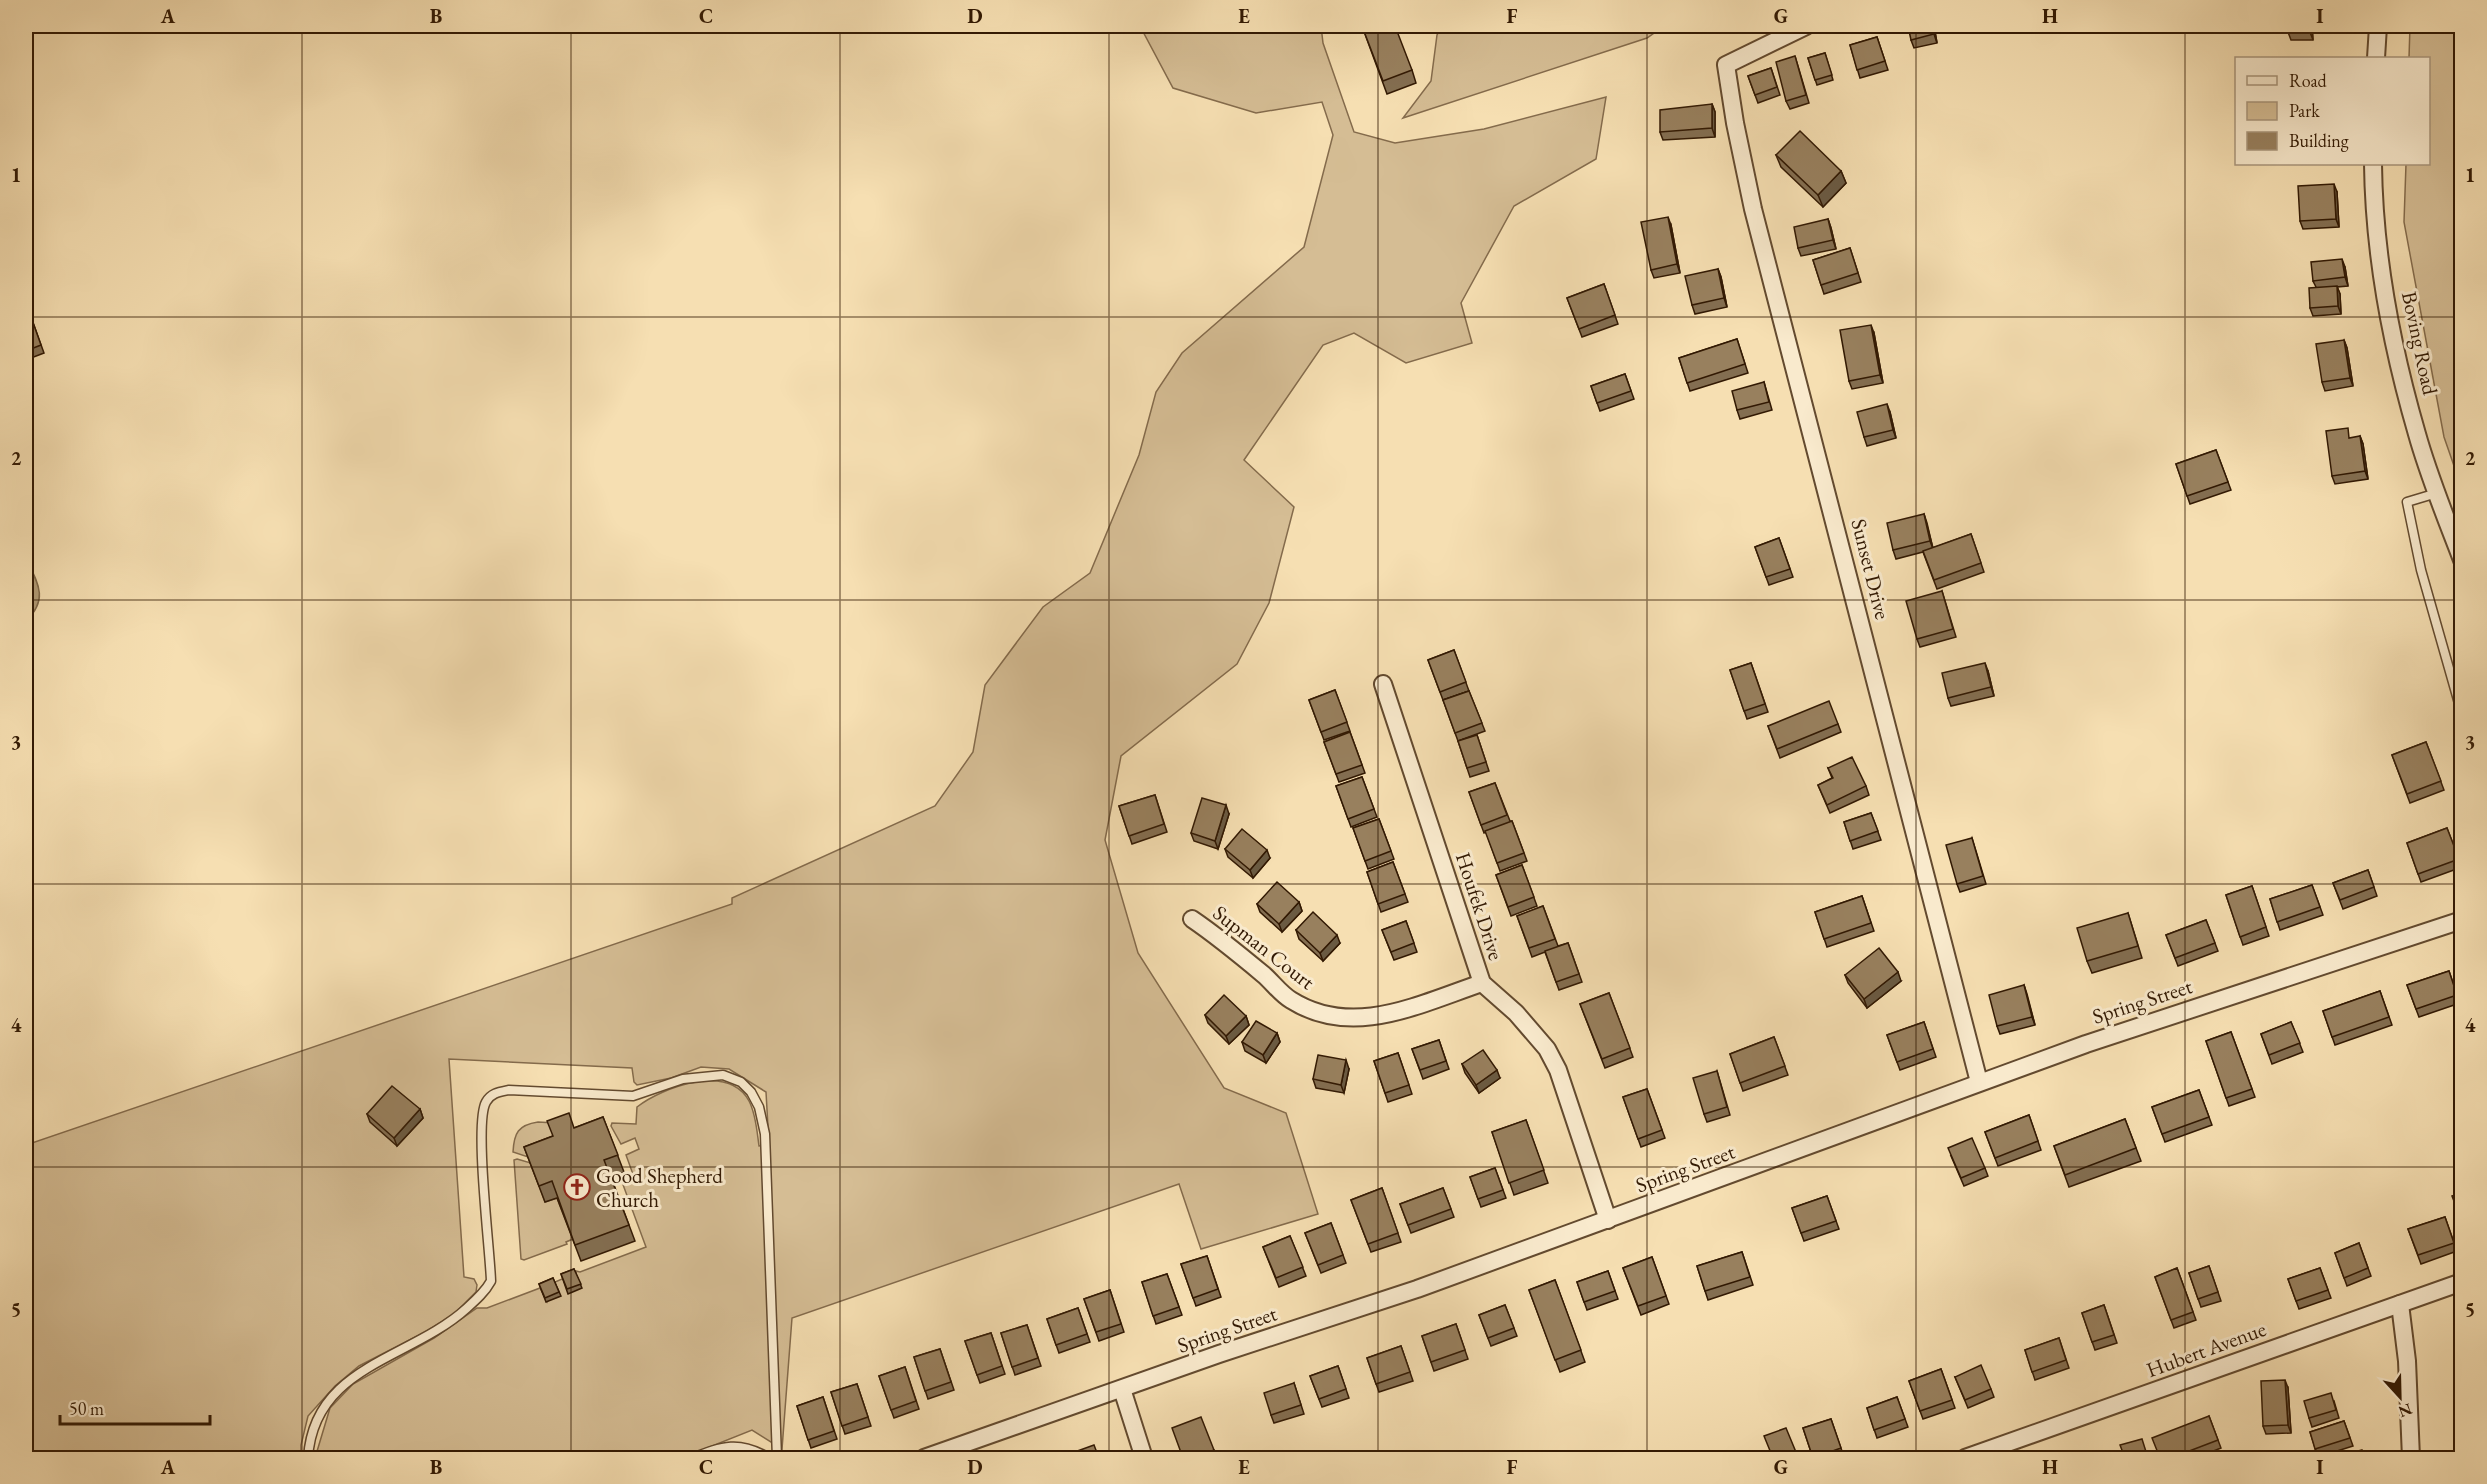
<svg xmlns="http://www.w3.org/2000/svg" width="2487" height="1484" font-family="'EB Garamond',serif">
<style>
.green{fill:#d5bd94;stroke:#846b4c;stroke-width:1.5}
.water{fill:#b39c76;stroke:#7f6848;stroke-width:1.5}
.lines{fill:none;stroke-linecap:round;stroke-linejoin:round}
.lane-casing{stroke:#634a2f;stroke-width:11}
.street-casing{stroke:#634a2f;stroke-width:20}
.lane{stroke:#f9eacd;stroke-width:8}
.street{stroke:#f9eacd;stroke-width:16}
.wall{fill:#836e51;stroke:#321903;stroke-width:1.5}
.shaded-wall{fill:#6a5a42;stroke:#321903;stroke-width:1.5}
.building{fill:#98805e;stroke:#321903;stroke-width:1.5}
.grid{fill:none;stroke:#321903;stroke-width:1.5;stroke-opacity:0.55}
.labels{text-anchor:middle;dominant-baseline:central;stroke-width:6;stroke-linejoin:round;paint-order:stroke}
.street-label{font-size:21px;fill:#321903;stroke:#f9eacd}
.poi-label{font-size:21px;fill:#321903;stroke:#f9eacd;text-anchor:start}
.neatline{fill:none;stroke:#321903;stroke-width:2}
.grid-label{font-size:20px;text-anchor:middle;font-weight:bold;fill:#321903}
</style>
<rect width="100%" height="100%" fill="#f6dfb2"/>
<filter id="stains"><feTurbulence type="fractalNoise" baseFrequency=".00333" numOctaves="4"/><feColorMatrix values="0 0 0 0 .2 0 0 0 0 .09 0 0 0 0 .02 0 0 0 .5 -.17"/></filter>
<radialGradient id="worn" r=".72"><stop offset=".6" stop-color="#630" stop-opacity="0"/><stop offset="1" stop-color="#630" stop-opacity=".3"/></radialGradient>
<g class="green">
<path d="M1140,26H1321L1323,43L1354,132L1395,143L1484,129L1606,97L1596,159L1514,206L1461,303L1472,343L1406,363L1354,333L1323,345L1244,460L1294,507L1269,603L1237,664L1121,756L1105,840L1138,953L1224,1088L1286,1113L1318,1214L1201,1249L1179,1184L792,1318L782,1449L752,1430L682,1458H315L330,1408L353,1384L434,1338L477,1308H487L540,1288L547,1302L555,1282L576,1273V1271L580,1272L646,1247L622,1182L634,1177L626,1155L639,1149L635,1138L621,1144L611,1126L612,1123L636,1124L637,1107C663,1087 728,1063 749,1101C756,1114 757,1132 759,1146L769,1145L766,1092L729,1069L701,1067L671,1078L637,1085L634,1082L632,1068L449,1059L464,1277L474,1279L477,1285L476,1292L454,1314L427,1331L359,1366L335,1386L308,1416L301,1445V1458H26V1145L732,904V898L935,806L973,752L985,685L1043,607L1090,573L1139,455L1156,392L1182,353L1304,247L1333,135L1322,102L1256,113L1173,88Z"/>
<polygon points="1442,26 1664,26 1647,38 1403,118 1431,81 1437,35"/>
<polygon points="2410,26 2461,26 2461,486 2444,437 2404,222 2406,164 2428,164 2428,58 2409,58"/>
<path d="M538,1122L555,1123L553,1137L534,1159L513,1152C514,1133 518,1125 538,1122Z"/>
<polygon points="517,1159 531,1163 545,1202 557,1198 573,1239 566,1242 567,1244 524,1260 521,1259 514,1160"/>
</g>
<path class="water" d="M26,559C38,583 49,599 26,621Z"/>
<g class="lines">
<g class="lane-casing">
<g id="lane">
<polyline points="2437,493 2407,502 2421,570 2462,714"/>
<path d="M308,1458C314,1365 410,1360 467,1308C476,1300 485,1292 491,1281C490,1249 474,1123 486,1102C491,1093 499,1092 509,1090L633,1096L683,1079L723,1075L741,1082L751,1092L759,1107L765,1134L777,1458"/>
<path d="M692,1458C723,1446 739,1440 769,1458"/>
</g>
</g>
<g class="street-casing">
<g id="street">
<polyline points="1806,26 1726,65 1735,123 1753,209 1979,1082"/>
<polyline points="2376,58 2378,26"/>
<path d="M2373,164C2374,254 2392,348 2417,434C2429,477 2446,518 2462,560"/>
<polyline points="1383,684 1482,983 1516,1013 1547,1049 1558,1070 1608,1220"/>
<path d="M1192,919C1217,936 1240,955 1264,975C1273,983 1281,994 1291,1000C1353,1039 1419,1004 1482,983"/>
<polyline points="2400,1304 2407,1361 2411,1458"/>
<polyline points="1122,1389 1144,1458"/>
<polyline points="924,1458 1219,1354 1417,1289 2086,1044 2462,920"/>
<polyline points="1965,1458 2462,1282"/>
</g>
</g>
<use href="#lane" class="lane"/>
<use href="#street" class="street"/>
</g>
<g class="wall">
<polygon points="1362,26 1412,70 1416,83 1387,94"/>
<polygon points="1934,26 1937,43 1914,48 1911,40"/>
<polygon points="1977,26 1996,26 1978,30"/>
<polygon points="2312,26 2313,40 2291,40 2288,32"/>
<polygon points="1877,37 1888,70 1860,78 1850,45"/>
<polygon points="1825,53 1833,80 1817,85 1808,58"/>
<polygon points="1795,56 1809,103 1790,109 1786,101"/>
<polygon points="1771,68 1780,95 1758,103 1748,76"/>
<polygon points="1712,104 1715,112 1715,137 1663,140 1660,132"/>
<polygon points="1776,155 1841,171 1846,183 1823,207 1781,167"/>
<polygon points="2337,192 2339,227 2303,229 2300,221"/>
<polygon points="1828,219 1831,228 1836,249 1801,256 1798,248"/>
<polygon points="1671,225 1680,273 1654,278 1651,270"/>
<polygon points="1850,248 1861,282 1824,294 1813,260"/>
<polygon points="2345,267 2348,286 2337,287 2340,294 2341,314 2313,316 2310,308 2316,287 2313,281"/>
<polygon points="1718,269 1721,277 1727,307 1695,314 1692,305"/>
<polygon points="1604,284 1618,324 1582,337 1567,298"/>
<polygon points="26,303 44,353 26,360"/>
<polygon points="1874,333 1883,383 1852,389 1849,381"/>
<polygon points="1737,339 1748,373 1690,391 1679,358"/>
<polygon points="2344,340 2347,348 2353,386 2325,391 2322,382"/>
<polygon points="1625,374 1634,399 1600,411 1591,386"/>
<polygon points="1764,382 1772,410 1740,419 1737,410"/>
<polygon points="1890,412 1896,438 1867,446 1864,437"/>
<polygon points="2360,436 2363,444 2368,479 2335,484 2332,476"/>
<polygon points="2216,450 2231,490 2190,504 2176,464"/>
<polygon points="1924,514 1933,548 1971,534 1984,572 1937,589 1923,552 1896,559 1893,550"/>
<polygon points="1779,538 1793,577 1769,585 1755,547"/>
<polygon points="1942,591 1956,637 1920,647 1917,639"/>
<polygon points="1454,650 1469,691 1443,700 1428,660"/>
<polygon points="1751,663 1768,712 1747,719 1730,670"/>
<polygon points="1988,671 1994,696 1951,706 1948,698"/>
<polygon points="1335,690 1350,731 1324,740 1309,700"/>
<polygon points="1469,691 1485,731 1458,741 1443,700"/>
<polygon points="1838,724 1841,732 1780,758 1768,726"/>
<polygon points="1350,732 1365,773 1339,782 1324,742"/>
<polygon points="1477,735 1489,771 1470,777 1458,741"/>
<polygon points="2426,742 2444,790 2410,803 2392,755"/>
<polygon points="1828,768 1866,786 1869,795 1830,813 1818,785 1832,778"/>
<polygon points="1362,777 1377,817 1351,827 1336,786"/>
<polygon points="1495,783 1510,821 1512,821 1527,861 1500,871 1486,832 1484,833 1469,792"/>
<polygon points="1155,795 1167,832 1132,844 1119,806"/>
<polygon points="1871,813 1881,840 1853,849 1844,822"/>
<polygon points="1229,814 1218,849 1194,841 1191,833"/>
<polygon points="1379,819 1394,859 1368,869 1353,828"/>
<polygon points="2447,828 2462,867 2421,882 2407,843"/>
<polygon points="1972,838 1986,884 1960,892 1957,884"/>
<polygon points="1225,849 1270,858 1253,878 1228,857"/>
<polygon points="1393,862 1408,902 1381,912 1367,872"/>
<polygon points="1522,865 1537,906 1511,916 1496,875"/>
<polygon points="2368,870 2377,896 2343,909 2333,883"/>
<polygon points="2312,885 2323,915 2280,930 2270,899"/>
<polygon points="2252,886 2269,936 2243,945 2226,895"/>
<polygon points="1862,896 1874,931 1827,947 1815,912"/>
<polygon points="1299,902 1302,911 1282,932 1260,912 1257,904"/>
<polygon points="1543,906 1558,946 1568,943 1582,982 1559,990 1545,952 1532,957 1517,916"/>
<polygon points="2128,913 2142,958 2092,973 2087,961"/>
<polygon points="2206,920 2218,951 2178,966 2166,935"/>
<polygon points="1406,921 1417,952 1394,960 1382,930"/>
<polygon points="1296,930 1340,943 1323,961 1299,939"/>
<polygon points="2449,971 2460,1003 2419,1017 2407,985"/>
<polygon points="1845,975 1901,981 1867,1008 1848,983"/>
<polygon points="2024,985 2035,1025 2000,1034 1997,1026"/>
<polygon points="2380,991 2392,1025 2335,1045 2323,1011"/>
<polygon points="1609,993 1633,1057 1605,1068 1580,1004"/>
<polygon points="1205,1015 1246,1016 1249,1025 1229,1044 1208,1023"/>
<polygon points="1924,1022 1936,1057 1900,1070 1887,1035"/>
<polygon points="2291,1022 2303,1052 2272,1064 2261,1034"/>
<polygon points="2231,1032 2255,1097 2229,1106 2206,1041"/>
<polygon points="1277,1033 1280,1042 1266,1063 1245,1051 1242,1042"/>
<polygon points="1774,1037 1788,1075 1743,1091 1730,1054"/>
<polygon points="1439,1040 1449,1069 1423,1079 1412,1049"/>
<polygon points="1398,1053 1412,1094 1388,1102 1374,1061"/>
<polygon points="1462,1064 1500,1078 1479,1093 1465,1073"/>
<polygon points="1349,1069 1344,1093 1316,1088 1313,1079"/>
<polygon points="1717,1071 1730,1115 1707,1122 1704,1114"/>
<polygon points="1647,1089 1665,1138 1641,1147 1623,1097"/>
<polygon points="2199,1090 2212,1125 2165,1142 2152,1107"/>
<polygon points="420,1109 423,1118 397,1146 370,1122 367,1114"/>
<polygon points="2029,1115 2041,1150 1998,1166 1985,1132"/>
<polygon points="603,1117 624,1172 611,1177 635,1241 581,1261 557,1198 545,1202 524,1147"/>
<polygon points="2125,1119 2141,1161 2069,1187 2054,1146"/>
<polygon points="1526,1120 1548,1183 1514,1195 1492,1132"/>
<polygon points="1951,1156 1985,1168 1988,1176 1964,1186"/>
<polygon points="1495,1168 1506,1198 1481,1207 1470,1177"/>
<polygon points="1382,1188 1401,1242 1371,1252 1351,1200"/>
<polygon points="1443,1188 1454,1217 1411,1233 1400,1204"/>
<polygon points="1827,1196 1839,1229 1804,1241 1792,1208"/>
<polygon points="2445,1217 2457,1251 2421,1264 2408,1229"/>
<polygon points="1331,1223 1346,1263 1321,1273 1305,1233"/>
<polygon points="1290,1236 1306,1276 1279,1287 1263,1247"/>
<polygon points="2359,1243 2371,1276 2347,1286 2335,1253"/>
<polygon points="1742,1252 1753,1285 1708,1300 1697,1266"/>
<polygon points="1207,1256 1221,1297 1196,1306 1181,1264"/>
<polygon points="1652,1257 1669,1304 1641,1315 1623,1268"/>
<polygon points="2209,1266 2221,1301 2201,1307 2189,1273"/>
<polygon points="2177,1268 2196,1320 2174,1328 2155,1277"/>
<polygon points="2320,1268 2331,1298 2299,1309 2288,1279"/>
<polygon points="574,1269 582,1288 568,1294 561,1274"/>
<polygon points="1608,1271 1618,1299 1587,1310 1577,1282"/>
<polygon points="1167,1274 1182,1315 1156,1324 1142,1282"/>
<polygon points="553,1278 561,1296 546,1302 539,1284"/>
<polygon points="1555,1280 1585,1362 1560,1372 1529,1290"/>
<polygon points="1110,1290 1124,1332 1099,1341 1084,1299"/>
<polygon points="1505,1305 1517,1336 1491,1346 1479,1315"/>
<polygon points="2104,1305 2117,1343 2095,1350 2082,1313"/>
<polygon points="1078,1308 1090,1342 1059,1353 1047,1319"/>
<polygon points="1456,1324 1468,1359 1434,1371 1422,1336"/>
<polygon points="1027,1325 1041,1366 1015,1375 1001,1333"/>
<polygon points="991,1333 1005,1374 980,1383 965,1341"/>
<polygon points="2059,1338 2069,1368 2035,1380 2025,1350"/>
<polygon points="1401,1346 1413,1381 1379,1392 1367,1358"/>
<polygon points="940,1349 954,1390 928,1399 914,1357"/>
<polygon points="1338,1366 1349,1398 1322,1407 1310,1376"/>
<polygon points="905,1367 919,1409 894,1418 879,1376"/>
<polygon points="1941,1369 1955,1408 1923,1419 1909,1381"/>
<polygon points="1955,1377 1991,1389 1994,1397 1968,1408"/>
<polygon points="1294,1383 1304,1414 1274,1423 1271,1415"/>
<polygon points="857,1384 871,1426 845,1434 831,1392"/>
<polygon points="2288,1388 2291,1433 2266,1434 2263,1426"/>
<polygon points="823,1397 837,1439 811,1448 797,1406"/>
<polygon points="1897,1397 1908,1427 1877,1438 1867,1408"/>
<polygon points="2334,1401 2339,1418 2312,1427 2309,1418"/>
<polygon points="2209,1416 2221,1448 2196,1458 2160,1458"/>
<polygon points="1831,1419 1844,1457 1839,1458 1813,1458 1803,1428"/>
<polygon points="2344,1421 2353,1446 2318,1457 2310,1432"/>
<polygon points="1214,1450 1217,1458 1183,1458"/>
</g>
<g class="shaded-wall">
<polygon points="1933,26 1934,26 1937,43 1934,34"/>
<polygon points="2310,26 2312,26 2313,40 2310,32"/>
<polygon points="1712,104 1715,112 1715,137 1712,128"/>
<polygon points="1841,171 1846,183 1823,207 1818,195"/>
<polygon points="2334,184 2337,192 2339,227 2336,219"/>
<polygon points="1668,217 1671,225 1680,273 1677,264"/>
<polygon points="1828,219 1831,228 1836,249 1833,240"/>
<polygon points="2342,259 2345,267 2348,286 2345,277"/>
<polygon points="1718,269 1721,277 1727,307 1724,298"/>
<polygon points="2337,286 2340,294 2341,314 2338,306"/>
<polygon points="1871,325 1874,333 1883,383 1880,375"/>
<polygon points="2344,340 2347,348 2353,386 2350,378"/>
<polygon points="1887,404 1890,412 1896,438 1893,430"/>
<polygon points="2360,436 2363,444 2368,479 2365,471"/>
<polygon points="1924,514 1927,523 1933,549 1930,541"/>
<polygon points="1985,663 1988,671 1994,696 1991,687"/>
<polygon points="1226,805 1229,814 1218,849 1215,841"/>
<polygon points="1267,850 1270,858 1253,878 1250,870"/>
<polygon points="1299,902 1302,911 1282,932 1279,924"/>
<polygon points="1337,935 1340,943 1323,961 1320,953"/>
<polygon points="1898,972 1901,981 1867,1008 1864,999"/>
<polygon points="2024,985 2027,994 2035,1025 2032,1017"/>
<polygon points="1246,1016 1249,1025 1229,1044 1226,1036"/>
<polygon points="1277,1033 1280,1042 1266,1063 1263,1055"/>
<polygon points="1346,1060 1349,1069 1344,1093 1341,1085"/>
<polygon points="1497,1070 1500,1078 1479,1093 1476,1085"/>
<polygon points="420,1109 423,1118 397,1146 394,1138"/>
<polygon points="2285,1380 2288,1388 2291,1433 2288,1425"/>
</g>
<g class="building">
<polygon points="1362,26 1395,26 1412,70 1383,81"/>
<polygon points="1908,26 1933,26 1934,34 1911,40"/>
<rect x="2288" y="26" width="22" height="6"/>
<polygon points="1877,37 1885,61 1857,70 1850,45"/>
<polygon points="1825,53 1832,75 1815,80 1808,58"/>
<polygon points="1795,56 1806,95 1786,101 1776,62"/>
<polygon points="1771,68 1777,87 1755,95 1748,76"/>
<polygon points="1712,104 1712,128 1660,132 1660,110"/>
<polygon points="1800,131 1841,171 1818,195 1776,155"/>
<polygon points="2334,184 2336,219 2300,221 2298,186"/>
<polygon points="1668,217 1677,264 1651,270 1641,222"/>
<polygon points="1828,219 1833,240 1798,248 1794,227"/>
<polygon points="1850,248 1858,273 1821,285 1813,260"/>
<polygon points="2342,259 2345,277 2313,281 2311,262"/>
<polygon points="1718,269 1724,298 1692,305 1685,276"/>
<polygon points="1604,284 1615,315 1579,329 1567,298"/>
<polygon points="2337,286 2338,306 2310,308 2309,288"/>
<polygon points="26,303 41,345 26,351"/>
<polygon points="1871,325 1880,375 1849,381 1840,330"/>
<polygon points="1737,339 1745,364 1687,383 1679,358"/>
<polygon points="2344,340 2350,378 2322,382 2316,344"/>
<polygon points="1625,374 1631,391 1597,403 1591,386"/>
<polygon points="1764,382 1769,402 1737,410 1732,391"/>
<polygon points="1887,404 1893,430 1864,437 1857,412"/>
<polygon points="2348,428 2349,438 2360,436 2365,471 2332,476 2326,431"/>
<polygon points="2216,450 2228,482 2187,496 2176,464"/>
<polygon points="1924,514 1930,541 1893,550 1887,523"/>
<polygon points="1971,534 1981,563 1934,580 1923,551"/>
<polygon points="1779,538 1790,569 1766,577 1755,547"/>
<polygon points="1942,591 1953,629 1917,639 1906,601"/>
<polygon points="1454,650 1466,682 1440,692 1428,660"/>
<polygon points="1751,663 1765,704 1744,711 1730,670"/>
<polygon points="1985,663 1991,687 1948,698 1942,673"/>
<polygon points="1335,690 1347,722 1321,732 1309,700"/>
<polygon points="1469,691 1482,723 1455,733 1443,700"/>
<polygon points="1829,701 1838,724 1777,749 1768,726"/>
<polygon points="1350,732 1362,765 1336,774 1324,742"/>
<polygon points="1477,735 1486,762 1467,768 1458,741"/>
<polygon points="2426,742 2441,781 2407,794 2392,755"/>
<polygon points="1852,757 1866,786 1827,805 1818,785 1833,778 1828,768"/>
<polygon points="1362,777 1374,809 1348,819 1336,786"/>
<polygon points="1495,783 1507,815 1481,825 1469,792"/>
<polygon points="1155,795 1164,824 1129,836 1119,806"/>
<polygon points="1202,798 1226,805 1215,841 1191,833"/>
<polygon points="1871,813 1878,831 1850,841 1844,822"/>
<polygon points="1379,819 1391,851 1365,861 1353,828"/>
<polygon points="1512,821 1524,853 1497,863 1485,831"/>
<polygon points="2447,828 2459,859 2418,874 2407,843"/>
<polygon points="1242,829 1267,850 1250,870 1225,849"/>
<polygon points="1972,838 1983,876 1957,884 1946,845"/>
<polygon points="1393,862 1405,894 1378,904 1367,872"/>
<polygon points="1522,865 1534,897 1508,907 1496,875"/>
<polygon points="2368,870 2374,887 2340,900 2333,883"/>
<polygon points="1277,882 1299,902 1279,924 1257,904"/>
<polygon points="2312,885 2320,907 2277,922 2270,899"/>
<polygon points="2252,886 2266,927 2240,937 2226,895"/>
<polygon points="1862,896 1871,923 1824,939 1815,912"/>
<polygon points="1543,906 1555,939 1529,948 1517,916"/>
<polygon points="1313,912 1337,935 1320,953 1296,930"/>
<polygon points="2128,913 2138,946 2087,961 2077,928"/>
<polygon points="2206,920 2215,943 2175,958 2166,935"/>
<polygon points="1406,921 1414,943 1391,952 1382,930"/>
<polygon points="1568,943 1579,974 1556,982 1545,951"/>
<polygon points="1879,948 1898,972 1864,999 1845,975"/>
<polygon points="2449,971 2457,995 2416,1009 2407,985"/>
<polygon points="2024,985 2032,1017 1997,1026 1989,995"/>
<polygon points="2380,991 2389,1017 2332,1037 2323,1011"/>
<polygon points="1609,993 1630,1048 1602,1059 1580,1004"/>
<polygon points="1224,995 1246,1016 1226,1036 1205,1015"/>
<polygon points="1256,1021 1277,1033 1263,1055 1242,1042"/>
<polygon points="1924,1022 1933,1049 1897,1062 1887,1035"/>
<polygon points="2291,1022 2300,1043 2269,1055 2261,1034"/>
<polygon points="2231,1032 2252,1089 2226,1098 2206,1041"/>
<polygon points="1774,1037 1785,1066 1740,1083 1730,1054"/>
<polygon points="1439,1040 1446,1061 1420,1070 1412,1049"/>
<polygon points="1483,1050 1497,1070 1476,1085 1462,1064"/>
<polygon points="1398,1053 1409,1085 1385,1093 1374,1061"/>
<polygon points="1318,1055 1346,1060 1341,1085 1313,1079"/>
<polygon points="1717,1071 1727,1107 1704,1114 1693,1078"/>
<polygon points="392,1086 420,1109 394,1138 367,1114"/>
<polygon points="1647,1089 1662,1130 1638,1139 1623,1097"/>
<polygon points="2199,1090 2209,1117 2162,1134 2152,1107"/>
<polygon points="569,1113 574,1128 603,1117 618,1155 604,1160 629,1225 575,1245 552,1181 539,1186 524,1147 553,1136 547,1121"/>
<polygon points="2029,1115 2038,1141 1995,1158 1985,1132"/>
<polygon points="2125,1119 2136,1148 2065,1175 2054,1146"/>
<polygon points="1526,1120 1544,1170 1509,1183 1492,1132"/>
<polygon points="1972,1138 1985,1168 1961,1178 1948,1148"/>
<polygon points="1495,1168 1503,1190 1478,1199 1470,1177"/>
<polygon points="1382,1188 1398,1233 1368,1244 1351,1200"/>
<polygon points="1443,1188 1451,1209 1408,1225 1400,1204"/>
<polygon points="2462,1193 2462,1222 2452,1196"/>
<polygon points="1827,1196 1836,1221 1801,1233 1792,1208"/>
<polygon points="2445,1217 2454,1243 2418,1255 2408,1229"/>
<polygon points="1331,1223 1343,1255 1318,1265 1305,1233"/>
<polygon points="1290,1236 1303,1267 1276,1278 1263,1247"/>
<polygon points="2359,1243 2368,1268 2344,1278 2335,1253"/>
<polygon points="1742,1252 1750,1277 1705,1291 1697,1266"/>
<polygon points="1207,1256 1218,1289 1193,1298 1181,1264"/>
<polygon points="1652,1257 1666,1296 1638,1306 1623,1268"/>
<polygon points="2209,1266 2218,1292 2198,1299 2189,1273"/>
<polygon points="2177,1268 2193,1312 2171,1320 2155,1277"/>
<polygon points="2320,1268 2328,1290 2296,1301 2288,1279"/>
<polygon points="574,1269 581,1284 567,1289 561,1274"/>
<polygon points="1608,1271 1615,1291 1584,1302 1577,1282"/>
<polygon points="1167,1274 1179,1307 1153,1316 1142,1282"/>
<polygon points="553,1278 559,1292 545,1298 539,1284"/>
<polygon points="1555,1280 1581,1350 1555,1360 1529,1290"/>
<polygon points="1110,1290 1121,1324 1096,1332 1084,1299"/>
<polygon points="1505,1305 1514,1328 1488,1338 1479,1315"/>
<polygon points="2104,1305 2114,1335 2092,1342 2082,1313"/>
<polygon points="1078,1308 1087,1334 1056,1345 1047,1319"/>
<polygon points="2462,1316 2462,1325 2458,1317"/>
<polygon points="1456,1324 1465,1350 1431,1362 1422,1336"/>
<polygon points="1027,1325 1038,1358 1012,1367 1001,1333"/>
<polygon points="991,1333 1002,1366 977,1375 965,1341"/>
<polygon points="2059,1338 2066,1360 2032,1372 2025,1350"/>
<polygon points="1401,1346 1410,1372 1376,1384 1367,1358"/>
<polygon points="940,1349 951,1382 925,1391 914,1357"/>
<polygon points="1981,1365 1991,1389 1965,1400 1955,1377"/>
<polygon points="1338,1366 1346,1389 1319,1399 1310,1376"/>
<polygon points="905,1367 916,1401 891,1410 879,1376"/>
<polygon points="1941,1369 1952,1400 1920,1411 1909,1381"/>
<polygon points="2285,1380 2288,1425 2263,1426 2261,1381"/>
<polygon points="1294,1383 1301,1405 1271,1415 1264,1393"/>
<polygon points="857,1384 868,1417 842,1426 831,1392"/>
<polygon points="2331,1393 2336,1410 2309,1418 2304,1401"/>
<polygon points="823,1397 834,1431 808,1440 797,1406"/>
<polygon points="1897,1397 1905,1419 1874,1430 1867,1408"/>
<polygon points="2209,1416 2218,1440 2171,1458 2160,1458 2152,1438"/>
<polygon points="1201,1417 1214,1450 1192,1458 1183,1458 1172,1428"/>
<polygon points="1831,1419 1841,1448 1813,1458 1803,1428"/>
<polygon points="2344,1421 2350,1438 2315,1449 2310,1432"/>
<polygon points="1786,1428 1798,1457 1794,1458 1773,1458 1764,1436"/>
<polygon points="2142,1439 2148,1458 2125,1458 2120,1445"/>
<polygon points="1094,1445 1099,1458 1070,1458 1069,1454"/>
<polygon points="2362,1450 2365,1458 2333,1458"/>
<polygon points="2087,1454 2089,1458 2076,1458"/>
<polygon points="1715,1455 1716,1458 1706,1458"/>
</g>
<path class="grid" d="M302,26V1458M571,26V1458M840,26V1458M1109,26V1458M1378,26V1458M1647,26V1458M1916,26V1458M2185,26V1458M26,317H2462M26,600H2462M26,884H2462M26,1167H2462"/>
<defs>
<g id="church-ring" transform="scale(1.35)"><circle r="9.5" fill="#f9eacd" stroke="#8f2418" stroke-width="1.5"/><path d="M-1.2-6h2.4v3.5h3.3v2.4h-3.3V6h-2.4V-.1h-3.3v-2.4h3.3Z" fill="#8f2418"/></g>
</defs>
<g fill-rule="evenodd">
<use href="#church-ring" x="577" y="1187"/>
</g>
<g class="labels">
<g class="street-label">
<text transform="translate(2420 343) rotate(78)">Boving Road</text>
<text transform="translate(1871 569) rotate(76)">Sunset Drive</text>
<text transform="translate(1480 906) rotate(72)">Houfek Drive</text>
<text transform="translate(1264 947) rotate(38)">Supman Court</text>
<text transform="translate(2142 1001) rotate(-18)">Spring Street</text>
<text transform="translate(1685 1168) rotate(-20)">Spring Street</text>
<text transform="translate(1227 1329) rotate(-19)">Spring Street</text>
<text transform="translate(2206 1349) rotate(-20)">Hubert Avenue</text>
</g>
<g class="poi-label">
<text x="596" y="1175">Good Shepherd<tspan x="596" dy="24">Church</tspan></text>
</g>
</g>
<rect width="2487" height="1484" fill="none" stroke="#f6dfb2" stroke-width="66"/>
<rect x="2235" y="57" width="195" height="108" fill="#f9eacd" stroke="#a9967c" stroke-width="1.5"/>
<rect x="2247" y="76" width="30" height="9" fill="#f9eacd" stroke="#a9967c" stroke-width="1.5"/>
<text x="2289" y="87" font-size="18" fill="#321903">Road</text>
<rect x="2247" y="102" width="30" height="18" fill="#d5bd94" stroke="#a9967c" stroke-width="1.5"/>
<text x="2289" y="117" font-size="18" fill="#321903">Park</text>
<rect x="2247" y="132" width="30" height="18" fill="#98805e" stroke="#a9967c" stroke-width="1.5"/>
<text x="2289" y="147" font-size="18" fill="#321903">Building</text>
<g transform="translate(2400 1397) rotate(158)" stroke="#f9eacd" stroke-width="4.5" paint-order="stroke">
<path d="M0-4.5L10 22L0 15L-10 22Z" fill="#321903"/>
<text y="-9" font-size="16" font-weight="bold" text-anchor="middle" fill="#321903">N</text>
</g>
<path d="M60 1415v9h150v-9" fill="none" stroke="#321903" stroke-width="3"/>
<text x="69" y="1415" font-size="18" fill="#321903" stroke="#f9eacd" stroke-width="4.5" paint-order="stroke">50 m</text>
<rect x="33" y="33" width="2421" height="1418" class="neatline"/>
<g class="grid-label">
<text x="168" y="23">A</text>
<text x="436" y="23">B</text>
<text x="706" y="23">C</text>
<text x="975" y="23">D</text>
<text x="1244" y="23">E</text>
<text x="1512" y="23">F</text>
<text x="1781" y="23">G</text>
<text x="2050" y="23">H</text>
<text x="2320" y="23">I</text>
<text x="16" y="182">1</text>
<text x="2470" y="182">1</text>
<text x="16" y="465">2</text>
<text x="2470" y="465">2</text>
<text x="16" y="749">3</text>
<text x="2470" y="749">3</text>
<text x="16" y="1032">4</text>
<text x="2470" y="1032">4</text>
<text x="16" y="1316">5</text>
<text x="2470" y="1316">5</text>
<text x="168" y="1474">A</text>
<text x="436" y="1474">B</text>
<text x="706" y="1474">C</text>
<text x="975" y="1474">D</text>
<text x="1244" y="1474">E</text>
<text x="1512" y="1474">F</text>
<text x="1781" y="1474">G</text>
<text x="2050" y="1474">H</text>
<text x="2320" y="1474">I</text>
</g>
<rect width="100%" height="100%" filter="url(#stains)"/>
<rect width="100%" height="100%" fill="url(#worn)"/>
</svg>
